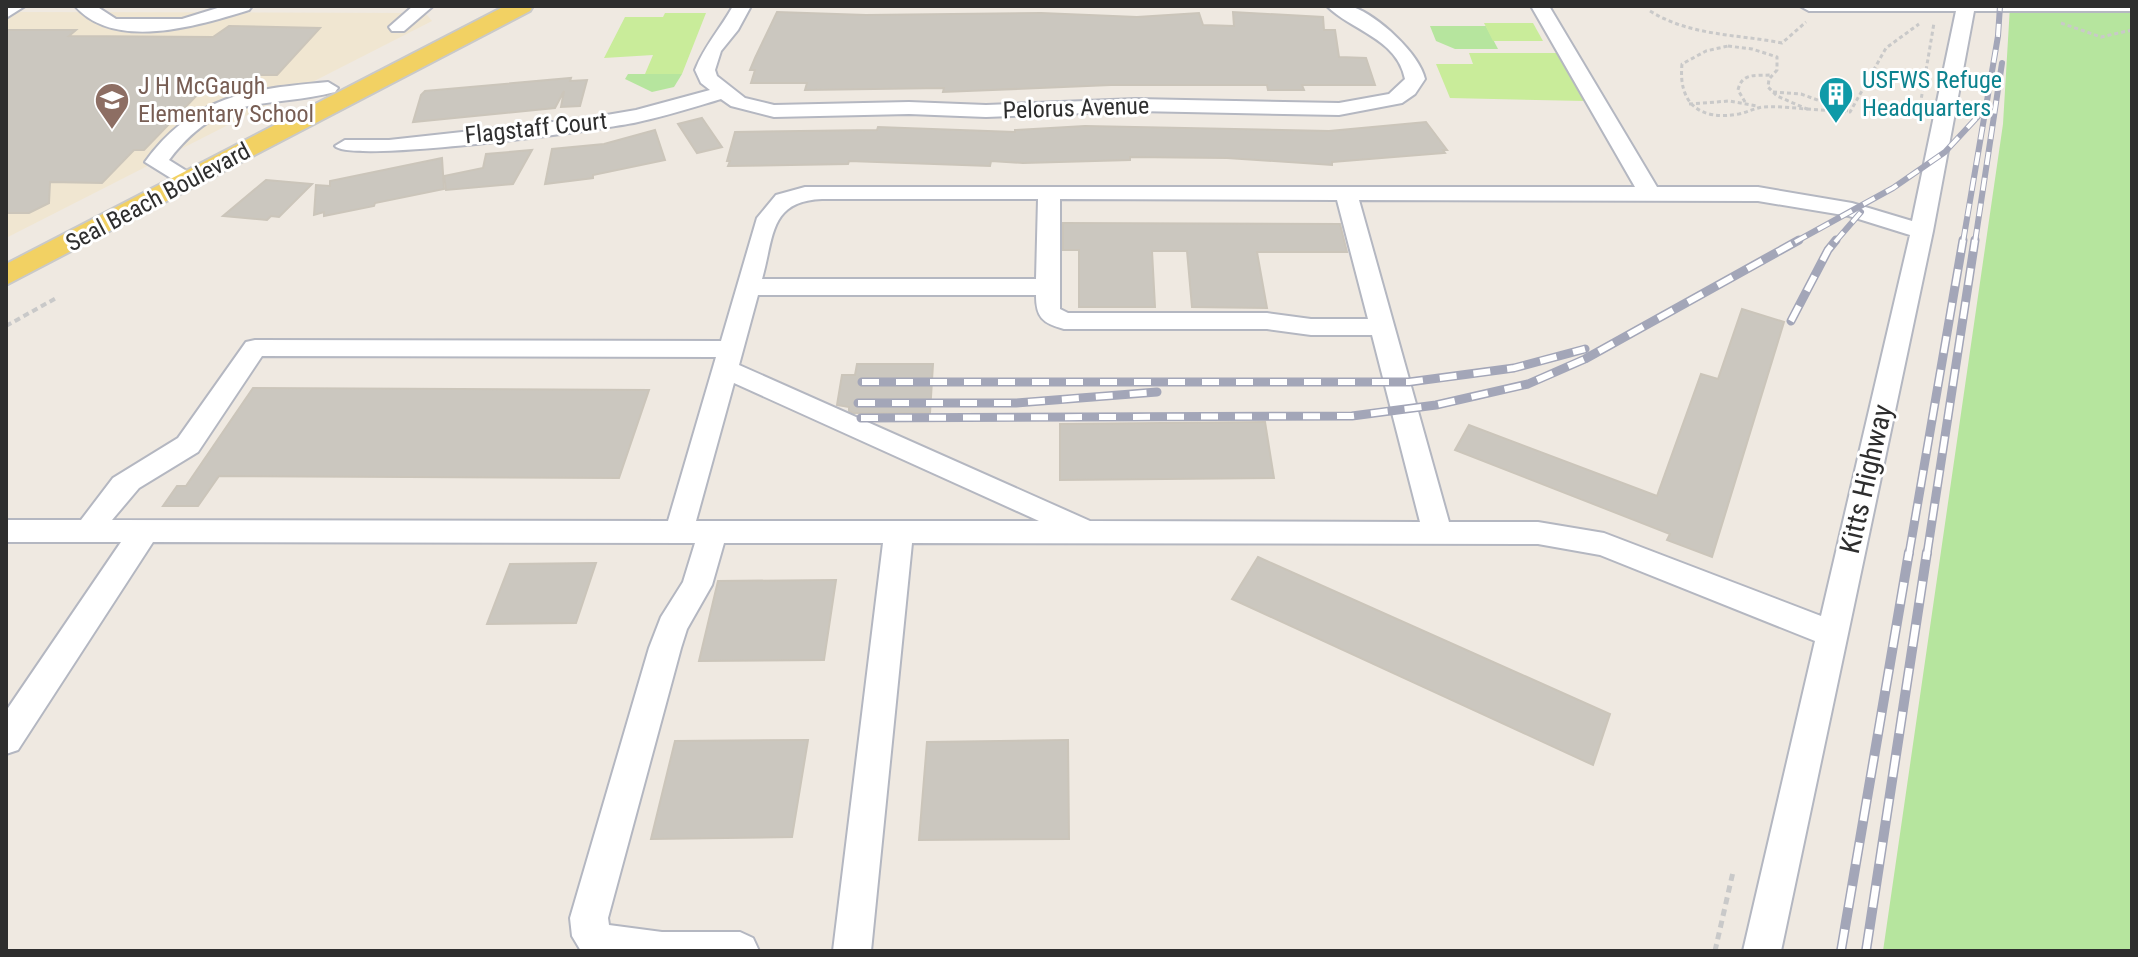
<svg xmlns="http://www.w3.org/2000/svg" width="2138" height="957" font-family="'Roboto Condensed',sans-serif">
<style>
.education{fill:#f0e6d1}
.green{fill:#b6e59e}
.pitch{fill:#c9ec9a}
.building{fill:#cbc7bf;stroke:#cbc5ba;stroke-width:2}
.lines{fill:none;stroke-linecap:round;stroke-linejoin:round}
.minor-casing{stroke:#b4b7c1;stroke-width:4}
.major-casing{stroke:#c9c9c9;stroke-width:4}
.path-far2{stroke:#c9c9c9;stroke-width:3;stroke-dasharray:4 3;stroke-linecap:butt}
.path-far1{stroke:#c9c9c9;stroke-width:4;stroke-dasharray:6 4;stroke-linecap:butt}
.path{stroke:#c9c9c9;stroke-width:5;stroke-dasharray:7 5;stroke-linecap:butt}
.minor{fill:#fff;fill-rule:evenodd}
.major{fill:#f2d163;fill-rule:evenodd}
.rail-far2-casing{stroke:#a3a6b8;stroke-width:6}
.rail-far1-casing{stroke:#a3a6b8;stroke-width:9}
.rail-casing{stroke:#a3a6b8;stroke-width:10}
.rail-far2{stroke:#fff;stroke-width:4;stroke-dasharray:13;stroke-linecap:butt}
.rail-far1{stroke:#fff;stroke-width:6;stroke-dasharray:17;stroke-linecap:butt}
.rail{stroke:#fff;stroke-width:7;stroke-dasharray:22;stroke-linecap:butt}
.labels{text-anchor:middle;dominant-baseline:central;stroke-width:6;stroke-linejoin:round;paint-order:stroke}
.far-culture-label{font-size:24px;fill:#0d838f;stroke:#fff;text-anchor:start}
.far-education-label{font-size:24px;fill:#785e54;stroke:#fff;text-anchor:start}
.far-street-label{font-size:24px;fill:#2e2e2e;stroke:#fff}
.street-label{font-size:28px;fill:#2e2e2e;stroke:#fff}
</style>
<rect width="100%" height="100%" fill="#efe9e1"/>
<polygon class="education" points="6,12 413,13 427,15 432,21 6,238"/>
<g class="green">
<polygon points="2010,6 2132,6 2132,951 1883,951 2003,124"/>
<polygon points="1430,26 1486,26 1498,49 1455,49 1436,41"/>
<polygon points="628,74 682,74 674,87 652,92 625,79"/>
</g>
<g class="pitch">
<polygon points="665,13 706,13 682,74 645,74 653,55 604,58 625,17 663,17"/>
<polygon points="1484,23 1533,23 1543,41 1493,41"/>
<polygon points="1469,53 1558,53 1585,101 1450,98 1436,64 1473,64"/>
</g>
<g class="building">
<polygon points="777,12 866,15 1041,13 1137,17 1199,13 1203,25 1234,26 1233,12 1323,17 1324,30 1335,30 1339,57 1366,58 1375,85 1302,85 1304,90 1268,90 1267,85 1111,85 943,92 944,88 805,90 807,83 751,83 755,70 750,70 755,58"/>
<polygon points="229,26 320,28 277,75 257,75 240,92 200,92 144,150 134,150 102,183 50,182 49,203 29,213 6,213 6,30 76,30 69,36 213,37"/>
<polygon points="571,78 570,81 587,80 580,106 561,107 564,91 555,108 413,122 421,95 425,91"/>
<polygon points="702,118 722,147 697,153 678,124"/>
<polygon points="1426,122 1447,150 1443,150 1445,153 1332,162 1332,165 1227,158 1130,157 1130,160 1023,163 991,161 990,166 849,161 848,164 728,166 730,161 727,161 735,132 877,130 878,127 1015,132 1015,130 1085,126 1329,131"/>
<polygon points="655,130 665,160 593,175 593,178 545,184 552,149 604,144"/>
<polygon points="532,150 513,184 446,190 444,176 483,168 486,154"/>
<polygon points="442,158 444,189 375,203 374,206 324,216 324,212 314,215 316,185 330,186 330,181"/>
<polygon points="266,180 312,184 279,217 271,216 267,220 223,216"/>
<polygon points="1063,223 1340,224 1347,252 1257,252 1267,308 1192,307 1187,251 1152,251 1155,307 1079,307 1079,250 1063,250"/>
<polygon points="1742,309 1784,322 1712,557 1667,540 1670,534 1455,450 1469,425 1657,496 1701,374 1718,379"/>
<polygon points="857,364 933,364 930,413 853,413 849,411 849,407 837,405 842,375 855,375"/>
<polygon points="253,388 649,390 619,478 219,476 198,506 163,506 177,486 186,486"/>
<polygon points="1265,422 1274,478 1060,480 1060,424"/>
<polygon points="1258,557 1610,714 1593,765 1232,599"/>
<polygon points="596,563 576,623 487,624 510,564"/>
<polygon points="836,580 824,660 699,661 718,581"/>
<polygon points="808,740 792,837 651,839 675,741"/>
<polygon points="1068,740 1069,839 919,840 927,742"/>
</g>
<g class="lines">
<g class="minor-casing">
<g id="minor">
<polygon points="6,6 25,6 6,18"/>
<path d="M75,6H96L116,19H182L224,6H252L249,10C200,25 115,52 75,6Z"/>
<polygon points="413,6 433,6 404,31 392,31 389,27"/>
<path d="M733,6H751L738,30L721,51L715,70L717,76L745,98L774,105L909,102L986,105L1136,99L1339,103L1389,94L1405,79C1397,38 1350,30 1327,6C1335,6 1346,4 1353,7C1378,16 1419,53 1425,79L1415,94L1402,103L1339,115L1136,111L986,117L909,114L774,117L731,106L721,99C694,107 666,116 638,122C602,130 349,164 335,146L345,140H389L589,118L636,110L710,90L701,83L695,70C704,46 721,28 733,6Z"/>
<path d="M1531,6H1549L1657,187H1758L1852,203L1912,221L1956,11H1809L1800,6H2132V11H1974L1933,231L1781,951H1743L1815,641L1600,555L1538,544L912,543L871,951H833L883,543H724L712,585L687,629L681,648L608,918L609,925L662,932H740L753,938L759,951H581L572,936L570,918L649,648L661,617L683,582L695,543L153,542L18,750L6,754V711L121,542H6V520H81L113,478L178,438L246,342L255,340L721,341L757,218L776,195L805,187H1635ZM822,199H1038L1036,279H762C774,237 769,201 822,199ZM1060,199L1337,200L1368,319H1311L1267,313H1068L1060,309ZM1359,200L1758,201L1849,216L1910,235L1821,616L1604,533L1538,522H1449ZM758,295H1036C1036,317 1042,323 1064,329H1267L1311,335H1372L1420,522L1090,521L739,365ZM262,356L716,357L668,521L112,520L139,488L198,452ZM734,383L1039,521H696Z"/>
<path d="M328,82L338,88L335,92C262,110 222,91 169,160L201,180L198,185H182L145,162C193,95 251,89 328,82Z"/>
</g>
</g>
<g class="major-casing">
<polygon id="major" points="505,6 533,6 530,11 6,285 6,264"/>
</g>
<g class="path-far2">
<path d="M1650,11C1690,36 1736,34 1782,43L1806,22"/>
<polyline points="2061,23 2101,37 2132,30"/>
<path d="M1728,46L1752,49L1777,57V70L1769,79L1768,87L1777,96L1807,109C1793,108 1778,106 1763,107C1755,108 1748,112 1739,114C1700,121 1678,104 1682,64L1706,51Z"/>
<polyline points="1773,92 1801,94 1848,111"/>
<path d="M1745,102L1738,90C1742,72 1756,76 1772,75"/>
<polyline points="1689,104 1729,101 1757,106"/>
<polyline points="1807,109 1850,112 1886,48 1919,24"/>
<polyline points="1911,115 1920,106 1934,23"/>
</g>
<polyline class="path-far1" points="6,326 58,297"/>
<polyline class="path" points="1715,951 1733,872"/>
<use href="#minor" class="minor"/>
<use href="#major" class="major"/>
<g class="rail-far2-casing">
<g id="rail-far2">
<polyline points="1795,242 1893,188 1945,152 1983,111"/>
<polyline points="1835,242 1861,212"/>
<polyline points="1963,242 1998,36 2000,6"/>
<polyline points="1975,242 2002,63"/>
</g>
</g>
<g class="rail-far1-casing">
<g id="rail-far1">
<polyline points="1791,321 1828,250 1836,240"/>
<polyline points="862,382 1409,382 1514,368 1585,349"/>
<polyline points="858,403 1016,403 1157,392"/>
<polyline points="861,418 1352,416 1436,405 1528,384 1585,359 1799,240"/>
<polyline points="1909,554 1963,240"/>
<polyline points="1927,554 1975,240"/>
</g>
</g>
<g class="rail-casing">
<g id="rail">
<polyline points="1841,951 1909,552"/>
<polyline points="1866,951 1927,552"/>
</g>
</g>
<use href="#rail-far2" class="rail-far2"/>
<use href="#rail-far1" class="rail-far1"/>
<use href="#rail" class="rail"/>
</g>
<defs>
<g id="building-pin" transform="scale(1.8)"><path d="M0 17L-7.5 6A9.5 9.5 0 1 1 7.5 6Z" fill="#0f9aa8" stroke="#fff"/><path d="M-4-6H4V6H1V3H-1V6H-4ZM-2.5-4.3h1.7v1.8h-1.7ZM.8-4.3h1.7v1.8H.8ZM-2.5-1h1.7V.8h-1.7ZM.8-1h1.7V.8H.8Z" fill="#fff"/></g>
<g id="school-pin" transform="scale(1.8)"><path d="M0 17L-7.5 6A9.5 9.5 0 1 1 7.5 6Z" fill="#8d6e63" stroke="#fff"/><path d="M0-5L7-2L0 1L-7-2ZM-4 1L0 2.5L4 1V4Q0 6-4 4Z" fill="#fff"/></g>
</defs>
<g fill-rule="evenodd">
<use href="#building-pin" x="1836" y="94"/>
<use href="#school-pin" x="112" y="100"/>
</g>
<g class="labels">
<g class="far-culture-label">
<text x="1862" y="80">USFWS Refuge<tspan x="1862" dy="28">Headquarters</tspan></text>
</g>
<g class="far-education-label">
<text x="138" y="86">J H McGaugh<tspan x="138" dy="28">Elementary School</tspan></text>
</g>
<g class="far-street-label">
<text transform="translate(1076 108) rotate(-2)">Pelorus Avenue</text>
<text transform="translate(536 128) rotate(-6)">Flagstaff Court</text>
<text transform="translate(158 197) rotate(-28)">Seal Beach Boulevard</text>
</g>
<g class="street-label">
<text transform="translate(1866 479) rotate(-77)">Kitts Highway</text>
</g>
</g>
<rect width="2138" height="957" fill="none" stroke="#2e2e2e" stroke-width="16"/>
</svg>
